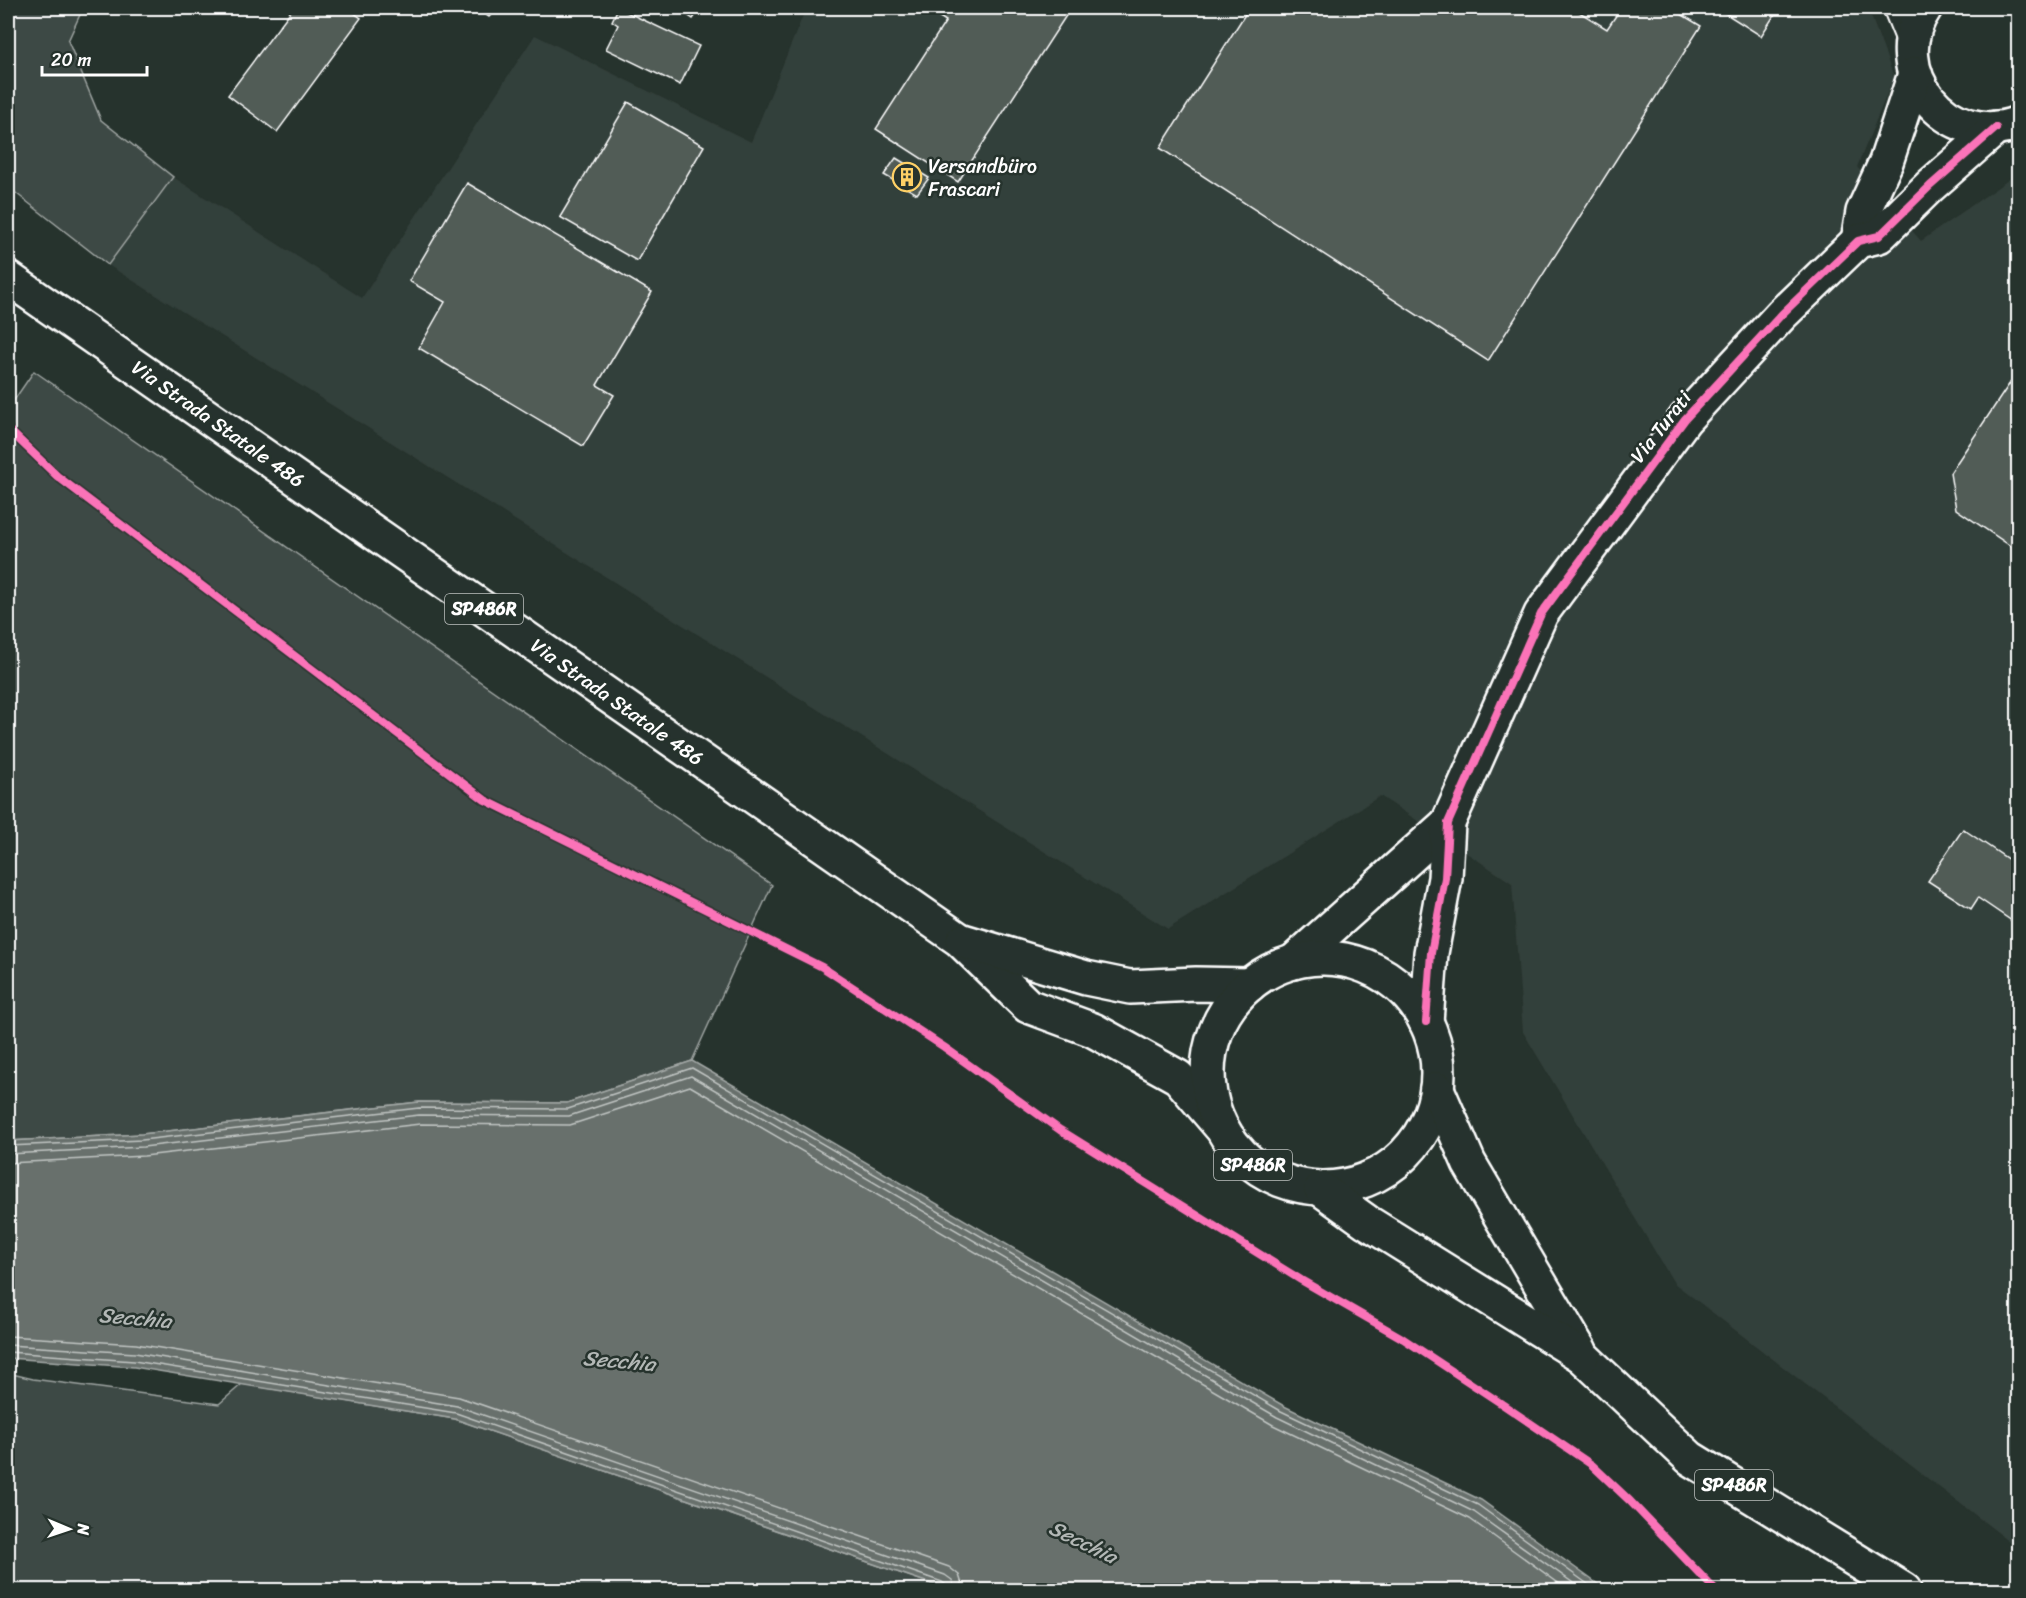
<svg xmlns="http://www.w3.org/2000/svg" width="2026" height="1598" font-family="Sriracha,sans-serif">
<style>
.built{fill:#333f3a}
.green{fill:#3e4944;stroke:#9ea4a2;stroke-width:1.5}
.water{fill:#67706c;stroke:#a4a9a7;stroke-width:1.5}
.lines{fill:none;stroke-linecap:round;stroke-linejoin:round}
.shore{stroke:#c2c6c4;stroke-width:1.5}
.building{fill:#515c57;stroke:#fff;stroke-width:1.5}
.minor-casing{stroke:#fff;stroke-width:34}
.tertiary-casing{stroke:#fff;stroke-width:38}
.primary-casing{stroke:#fff;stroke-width:38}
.trunk-casing{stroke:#fff;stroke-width:38}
.minor{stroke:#26332d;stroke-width:30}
.tertiary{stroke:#26332d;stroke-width:33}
.primary{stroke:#26332d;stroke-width:33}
.trunk{stroke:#26332d;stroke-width:33}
.cycleway-casing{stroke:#26332d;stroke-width:11}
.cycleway{stroke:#fb73b8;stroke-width:8}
.labels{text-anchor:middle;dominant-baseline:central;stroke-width:5;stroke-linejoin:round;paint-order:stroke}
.shield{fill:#26332d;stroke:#bec2c0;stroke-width:1.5}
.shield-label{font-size:18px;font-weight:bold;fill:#fff}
.poi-label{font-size:20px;fill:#fff;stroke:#26332d;text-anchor:start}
.street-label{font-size:20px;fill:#fff;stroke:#26332d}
.water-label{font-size:21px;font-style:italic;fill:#b3b8b6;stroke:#26332d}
</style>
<rect width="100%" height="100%" fill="#26332d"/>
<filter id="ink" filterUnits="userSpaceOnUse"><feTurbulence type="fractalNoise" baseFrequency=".0167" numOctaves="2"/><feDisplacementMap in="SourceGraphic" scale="12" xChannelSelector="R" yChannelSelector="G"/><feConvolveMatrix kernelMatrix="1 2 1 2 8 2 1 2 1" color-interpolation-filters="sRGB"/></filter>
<g filter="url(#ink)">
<polygon class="built" points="806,8 1868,8 1894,77 1857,167 1921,241 2018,173 2018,1548 1674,1283 1523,1032 1512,883 1380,796 1168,929 108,265 173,177 362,298 535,35 751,142"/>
<g class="green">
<polygon points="8,8 83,8 68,41 101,120 173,177 108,265 8,187"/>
<polygon points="34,371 772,885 692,1061 567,1103 419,1102 142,1134 8,1141 8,409"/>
<polygon points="8,1373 33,1379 219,1404 242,1384 455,1419 949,1590 8,1590"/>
</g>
<polygon class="water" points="692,1061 1284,1406 1481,1500 1606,1590 949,1590 455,1419 134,1367 8,1358 8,1141 142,1134 419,1102 567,1103"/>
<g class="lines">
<g class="shore">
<polyline points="8,1146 142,1140 419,1108 568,1109 692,1068 1281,1411 1478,1505 1596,1590"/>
<polyline points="8,1154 143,1147 419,1115 569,1116 691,1076 1277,1417 1474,1512 1583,1590"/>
<polyline points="8,1163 144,1156 420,1124 570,1125 690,1086 1273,1425 1470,1519 1568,1590"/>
<polyline points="8,1336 136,1344 459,1397 949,1567 959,1575 964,1590"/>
<polyline points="8,1345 135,1353 457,1406 945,1575 952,1580 955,1590"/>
<polyline points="8,1352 134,1361 456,1413 942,1582 946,1585 947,1590"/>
</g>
</g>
<g class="building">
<polygon points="293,8 347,8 361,18 277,132 228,95"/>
<polygon points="476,8 497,8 489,17"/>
<polygon points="618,8 699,46 680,85 606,49 618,25 612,21"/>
<polygon points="677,8 701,8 693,19"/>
<polygon points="925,8 1071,8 958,182 876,129 946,21"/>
<polygon points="1249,8 1573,8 1607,29 1621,8 1671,8 1701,26 1488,361 1160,148"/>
<polygon points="1717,8 1779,8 1761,36"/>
<polygon points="628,102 704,146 637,261 560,217"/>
<polygon points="896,158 929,178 917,194 884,175"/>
<polygon points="467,183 652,292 597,385 614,395 583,446 419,348 445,302 409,281"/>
<polygon points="2018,371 2018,551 1956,509 1950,473"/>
<polygon points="1963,829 2018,866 2018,925 1978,898 1971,909 1928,881"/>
</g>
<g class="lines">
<g class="minor-casing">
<polyline id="minor" points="1899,8 1912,40"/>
</g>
<g class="tertiary-casing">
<g id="tertiary">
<path d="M1925,8C1882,70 1948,151 2018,123"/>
<polyline points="1858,241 1863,212 1886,162 1915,74"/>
<polyline points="1293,962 1448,823"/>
<polyline points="1426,1022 1431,953 1445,878 1448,823 1541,614 1685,419 1782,314 1858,241 1879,236 1930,186 1996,128"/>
</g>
</g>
<g class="primary-casing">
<g id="primary">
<polyline points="8,278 960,940 1028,1006 1093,1030 1178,1077 1220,1126"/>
<polyline points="963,941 1086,978 1130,987 1196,984 1249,985"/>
<circle cx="1323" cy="1073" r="115"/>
<polyline points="1582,1356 1690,1458 1904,1590"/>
</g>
</g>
<g class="trunk-casing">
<g id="trunk">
<polyline points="1437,1089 1469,1163 1580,1351"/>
<polyline points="1321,1189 1367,1222 1582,1356"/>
</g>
</g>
<use href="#minor" class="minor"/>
<use href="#tertiary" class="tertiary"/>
<use href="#primary" class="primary"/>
<use href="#trunk" class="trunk"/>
<g class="cycleway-casing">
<g id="cycleway">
<polyline points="8,429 57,476 485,800 822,967 944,1047 1060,1130 1301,1280 1402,1338 1499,1402 1592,1465 1630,1501 1715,1590"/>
<polyline points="1426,1022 1431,953 1445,878 1448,823 1541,614 1685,419 1782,314 1858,241 1879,236 1930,186 1996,128"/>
</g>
</g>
<use href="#cycleway" class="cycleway"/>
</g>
</g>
<defs>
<g id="building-ring" transform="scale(1.5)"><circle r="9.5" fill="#26332d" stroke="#ffd166" stroke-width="1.5"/><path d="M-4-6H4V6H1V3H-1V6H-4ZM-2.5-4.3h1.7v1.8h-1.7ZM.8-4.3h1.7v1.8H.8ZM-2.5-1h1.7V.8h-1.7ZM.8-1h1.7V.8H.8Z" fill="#ffd166"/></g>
</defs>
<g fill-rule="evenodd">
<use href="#building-ring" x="907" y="177"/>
</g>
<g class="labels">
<g class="shield">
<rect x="445" y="594" width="78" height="30" rx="4.5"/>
<rect x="1214" y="1150" width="78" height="30" rx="4.5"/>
<rect x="1695" y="1470" width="78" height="30" rx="4.5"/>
</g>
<g class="shield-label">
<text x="484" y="609">SP486R</text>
<text x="1253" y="1165">SP486R</text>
<text x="1734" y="1485">SP486R</text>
</g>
<g class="poi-label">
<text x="928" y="166">Versandbüro<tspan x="928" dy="23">Frascari</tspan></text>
</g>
<g class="street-label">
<text transform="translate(218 424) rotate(35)">Via Strada Statale 486</text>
<text transform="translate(1661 427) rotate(-52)">Via Turati</text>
<text transform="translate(617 702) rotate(35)">Via Strada Statale 486</text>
</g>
<g class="water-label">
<text transform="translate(135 1318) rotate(5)">Secchia</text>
<text transform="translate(619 1361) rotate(5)">Secchia</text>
<text transform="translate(1083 1542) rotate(26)">Secchia</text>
</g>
</g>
<rect width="2026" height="1598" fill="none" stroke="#26332d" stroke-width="30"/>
<rect x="15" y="15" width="1996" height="1568" fill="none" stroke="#fff" stroke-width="2" filter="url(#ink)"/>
<g transform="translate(69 1529) rotate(92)" stroke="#26332d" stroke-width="4.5" paint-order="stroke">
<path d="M0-4.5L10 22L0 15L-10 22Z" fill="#ffffff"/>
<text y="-9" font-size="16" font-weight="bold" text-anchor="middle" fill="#ffffff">N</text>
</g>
<path d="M42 66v9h105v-9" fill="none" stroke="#ffffff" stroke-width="3"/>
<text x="51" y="66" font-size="18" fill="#ffffff" stroke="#26332d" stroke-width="4.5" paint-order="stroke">20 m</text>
</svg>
